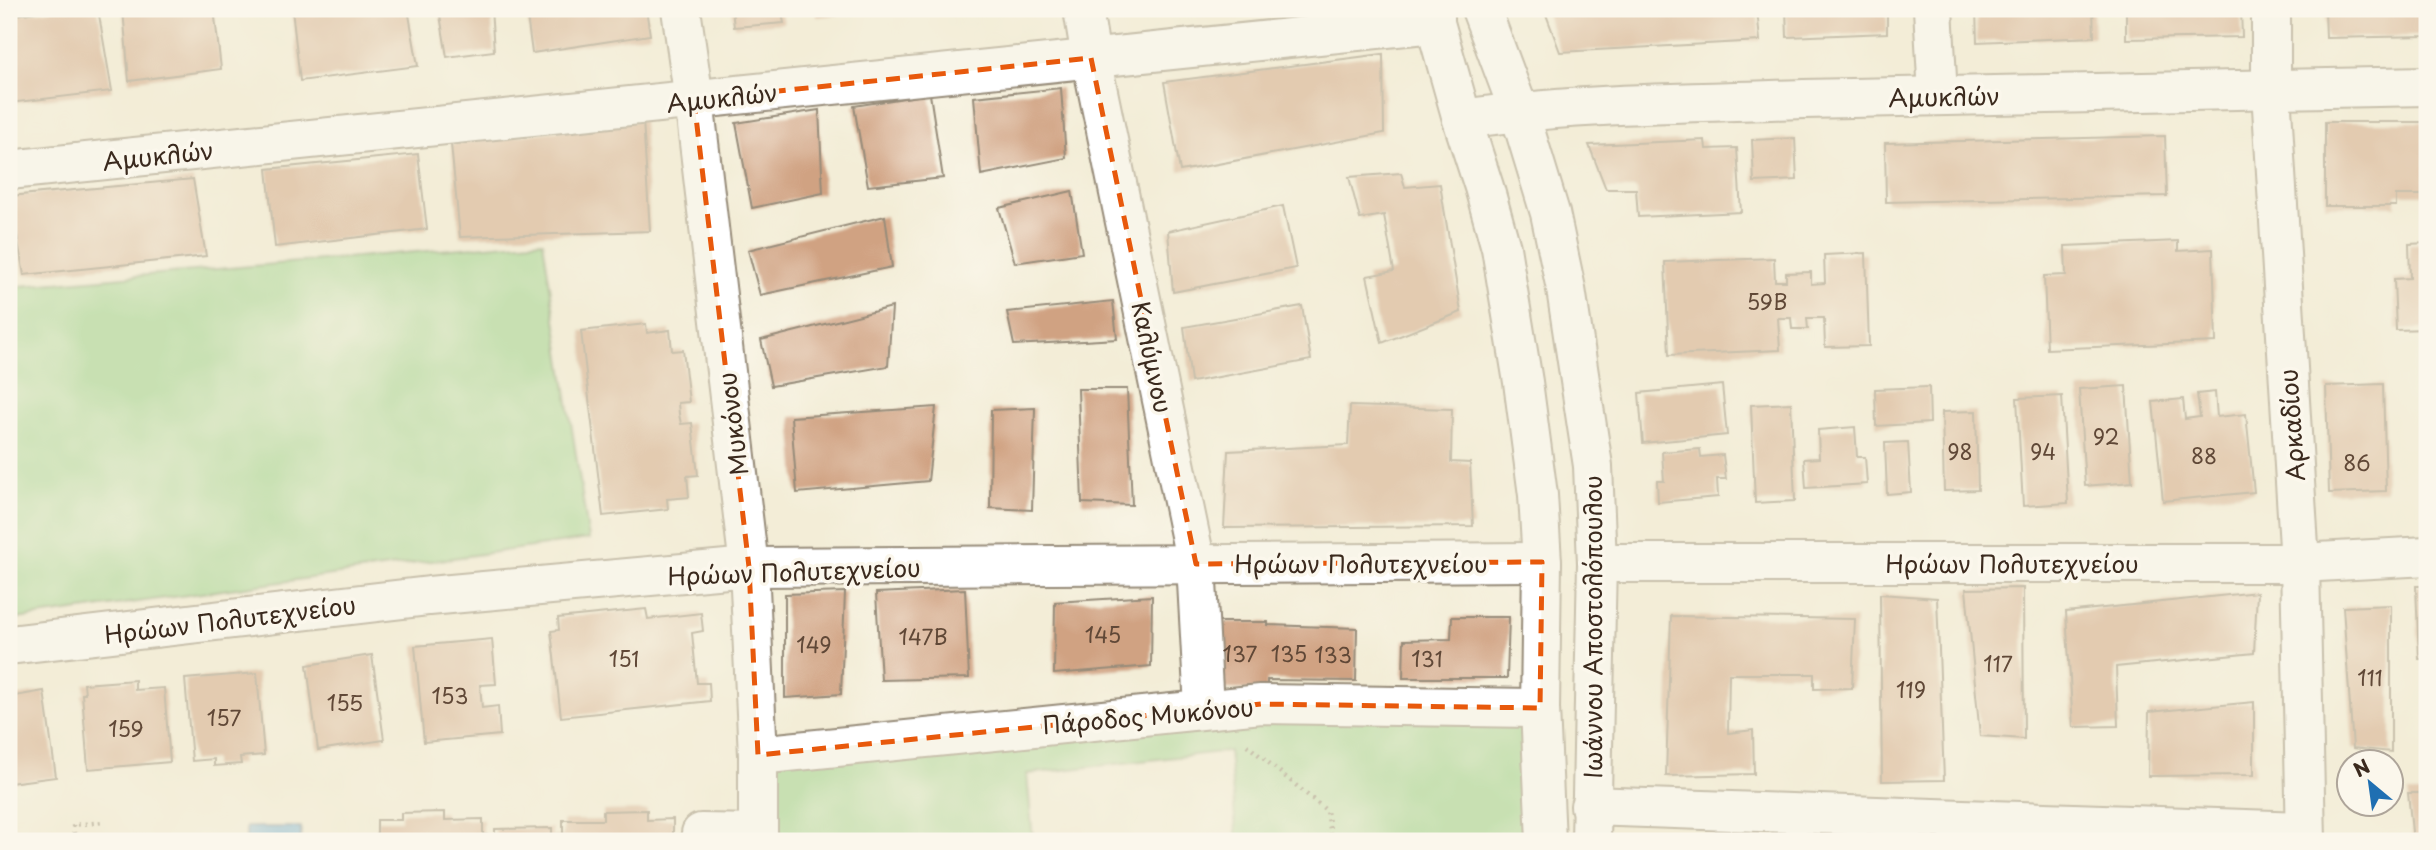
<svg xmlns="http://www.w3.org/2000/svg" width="2436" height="850" font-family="'Playpen Sans',sans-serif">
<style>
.green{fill:#94d186;stroke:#687e52;stroke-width:2}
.water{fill:#5fa6d5;stroke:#4d687a;stroke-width:2}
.building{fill:#d0a282}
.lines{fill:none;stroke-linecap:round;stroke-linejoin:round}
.minor-casing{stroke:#978c7a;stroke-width:42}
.path{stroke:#978c7a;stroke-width:4.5;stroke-dasharray:2 5;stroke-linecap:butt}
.minor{stroke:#fff;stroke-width:38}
.marked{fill:none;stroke:#e8590c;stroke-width:5;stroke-dasharray:14 9;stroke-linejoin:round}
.labels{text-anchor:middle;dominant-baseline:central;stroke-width:7;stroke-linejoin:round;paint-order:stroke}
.number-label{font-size:21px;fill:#604837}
.street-label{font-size:24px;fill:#3b2a1e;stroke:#fbf7ec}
</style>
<rect width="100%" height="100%" fill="#fbf7ec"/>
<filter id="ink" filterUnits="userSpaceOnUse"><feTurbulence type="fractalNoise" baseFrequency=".0143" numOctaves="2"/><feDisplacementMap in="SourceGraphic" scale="14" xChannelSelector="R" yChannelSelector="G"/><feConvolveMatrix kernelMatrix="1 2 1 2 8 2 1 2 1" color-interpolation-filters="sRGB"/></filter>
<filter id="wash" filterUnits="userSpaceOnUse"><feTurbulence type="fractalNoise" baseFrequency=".00686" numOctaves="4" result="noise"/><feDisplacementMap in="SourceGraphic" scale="28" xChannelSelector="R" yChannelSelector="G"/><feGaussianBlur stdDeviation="1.57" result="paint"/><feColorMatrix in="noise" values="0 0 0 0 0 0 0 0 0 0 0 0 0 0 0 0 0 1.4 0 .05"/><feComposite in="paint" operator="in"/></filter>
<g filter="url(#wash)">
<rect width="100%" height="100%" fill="#f3edd7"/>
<g class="green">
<polygon points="543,241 589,539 9,620 9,287"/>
<polygon points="1204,708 1540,708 1546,841 1237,841 1229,751 1027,774 1033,841 757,841 758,755"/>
</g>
<rect class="water" x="246" y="827" width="55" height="14"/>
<g id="blocks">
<g class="building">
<polygon points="56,9 98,9 112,91 9,103 9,16"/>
<polygon points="123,9 214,9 221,69 129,81"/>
<polygon points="292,9 408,9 418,66 300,81"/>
<polygon points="439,9 491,9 494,51 447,57"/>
<polygon points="526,9 646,9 650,35 532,53"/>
<polygon points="732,9 781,9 784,23 734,27"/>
<polygon points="815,9 875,9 875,11 817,17"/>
<polygon points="913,9 953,9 953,11 913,15"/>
<polygon points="1544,9 1757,9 1760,41 1560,52"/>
<polygon points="1786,9 1887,9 1887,33 1787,37"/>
<polygon points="1976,9 2093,9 2094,37 1977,42"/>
<polygon points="2126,9 2241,9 2242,37 2126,39"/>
<polygon points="2325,9 2427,9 2427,36 2326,38"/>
<polygon points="1383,54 1384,133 1180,171 1164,82"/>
<polygon points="1061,88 1066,158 981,175 974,97"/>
<polygon points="930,94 943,178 868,186 854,106"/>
<polygon points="819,110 823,193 752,208 736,123"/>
<polygon points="643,120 650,231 460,237 451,144"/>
<polygon points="2325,122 2427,122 2427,195 2396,195 2396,206 2325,206"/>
<polygon points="2165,136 2167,196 1886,202 1885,143"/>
<polygon points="1795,138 1797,180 1754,182 1752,140"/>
<polygon points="1705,140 1706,149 1737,148 1741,212 1638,217 1636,189 1606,189 1589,145"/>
<polygon points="418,154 427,229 275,247 267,169"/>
<polygon points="1401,173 1405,187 1440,184 1461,312 1382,343 1367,276 1394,271 1384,215 1360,219 1349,177"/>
<polygon points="193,179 206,256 24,275 10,196"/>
<polygon points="1072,191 1082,253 1015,263 999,208"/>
<polygon points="1283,206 1296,268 1173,292 1168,231"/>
<polygon points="885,216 892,267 760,295 748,250"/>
<polygon points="2178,241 2178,251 2213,249 2216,342 2047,349 2044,276 2066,275 2065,246"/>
<polygon points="2427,243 2427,329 2396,330 2394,279 2410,278 2409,244"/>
<polygon points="1866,253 1869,346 1825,347 1824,318 1807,318 1808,329 1792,329 1791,318 1778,318 1780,350 1669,355 1665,262 1774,258 1775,281 1786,281 1786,273 1811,272 1811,284 1825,283 1824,255"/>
<polygon points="1113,301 1117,339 1014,345 1007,312"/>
<polygon points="1302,306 1311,360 1191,382 1184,327"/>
<polygon points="892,307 888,366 771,386 761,340"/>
<polygon points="646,324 647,333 670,330 672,351 683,350 689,402 678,403 679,414 681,424 692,423 698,475 687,476 689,497 667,499 668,509 603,516 581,331"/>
<polygon points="2383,384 2386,491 2329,493 2326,386"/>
<polygon points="1722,385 1727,435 1643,443 1639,393"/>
<polygon points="2126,386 2132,482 2085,486 2079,389"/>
<polygon points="1929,387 1930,423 1876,426 1875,389"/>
<polygon points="1078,389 1127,389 1132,505 1082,503"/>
<polygon points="2215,392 2217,417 2246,414 2254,492 2163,501 2153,402 2183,399 2185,419 2200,417 2197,394"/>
<polygon points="2062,396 2068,503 2023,506 2017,398"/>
<polygon points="1791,403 1795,501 1755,503 1751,405"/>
<polygon points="1350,406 1452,409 1451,462 1470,463 1473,526 1224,528 1228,451 1348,445"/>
<polygon points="936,407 928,481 797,493 791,417"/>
<polygon points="1035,408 1032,510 990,508 991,410"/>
<polygon points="1976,411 1978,490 1944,491 1942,412"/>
<polygon points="1855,427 1857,457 1865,457 1867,484 1806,488 1804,459 1819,458 1818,430"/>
<polygon points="1908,442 1911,492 1887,494 1885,443"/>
<polygon points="1700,449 1701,457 1723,455 1726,479 1717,479 1718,497 1658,502 1657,481 1664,481 1662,452"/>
<polygon points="2416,586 2427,586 2427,659 2419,659"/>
<polygon points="2023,588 2024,739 1980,736 1966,589"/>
<polygon points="965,589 969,678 881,680 876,593"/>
<polygon points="845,592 841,694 785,698 785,594"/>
<polygon points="2257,592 2254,653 2116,667 2118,726 2073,727 2066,612"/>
<polygon points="1880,594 1937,598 1944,780 1882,781"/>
<polygon points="1152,596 1151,666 1054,674 1055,602"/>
<polygon points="2391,605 2391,752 2353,748 2343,607"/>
<polygon points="646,609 648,619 701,613 703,631 692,633 697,683 709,683 710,701 561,717 551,631 559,630 558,618"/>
<polygon points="1671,616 1855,619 1852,688 1814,689 1814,674 1729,674 1728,733 1753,730 1754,774 1666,776"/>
<polygon points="1452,617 1509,617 1507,678 1403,678 1404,640 1451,639"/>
<polygon points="1214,622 1268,622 1268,625 1357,628 1356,681 1267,680 1267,690 1213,689"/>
<polygon points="492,639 496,684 480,685 482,708 498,706 500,735 424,742 415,646"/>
<polygon points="372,655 384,740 318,750 307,665"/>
<polygon points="257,673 264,755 240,757 241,764 214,766 214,759 192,761 185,679"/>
<polygon points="135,680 135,690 164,688 170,762 88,769 82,694 85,694 84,684"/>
<polygon points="44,691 56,777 9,783 9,697"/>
<polygon points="2254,702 2254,775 2148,776 2149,712"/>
<polygon points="2408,793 2427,793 2427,841 2413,841"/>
<polygon points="647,810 647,820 673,819 673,841 377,841 377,820 401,820 401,813 445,812 445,820 483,819 483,835 495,835 495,829 552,828 552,836 563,836 563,820 603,820 603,811"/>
</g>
</g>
</g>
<g filter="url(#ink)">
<use href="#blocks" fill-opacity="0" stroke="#978c7a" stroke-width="2"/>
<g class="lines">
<g class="minor-casing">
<g id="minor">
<polyline points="681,9 694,100 749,567 758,755 758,841"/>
<polyline points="1083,9 1091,58 1196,564 1204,708"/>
<polyline points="1435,9 1435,23 1462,119 1484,187 1501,248 1523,382 1538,495 1542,562 1540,708 1546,841"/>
<polyline points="1481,9 1519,111 1550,213 1566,289 1593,466 1597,563 1591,841"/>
<polyline points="1933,9 1938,95"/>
<polyline points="2271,9 2271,91 2300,563 2306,841"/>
<path d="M1462,119C1575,103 1690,103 1804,99C2012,93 2220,92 2427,86"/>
<polyline points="9,170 1435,23"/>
<polyline points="1597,563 2300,563 2427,556"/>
<polyline points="9,645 429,596 749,567 1542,562"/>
<polyline points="758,755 1261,704 1540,708"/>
<polyline points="1590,806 2305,831"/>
<polyline points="701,841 701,833 758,834"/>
</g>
</g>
<g class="path">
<polyline points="1247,745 1327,811 1332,841"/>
<polyline points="75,841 73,825 104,822"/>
</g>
<use href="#minor" class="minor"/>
</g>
</g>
<path d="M0 0H2436V850H0ZM1091,58L1196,564L1542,562L1540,708L1261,704L758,755L749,567L694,100Z" fill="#f3edd7" fill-opacity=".55" fill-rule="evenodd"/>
<path class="marked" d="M1091,58L1196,564L1542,562L1540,708L1261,704L758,755L749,567L694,100Z"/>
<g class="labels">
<g class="number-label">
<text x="1767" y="301">59Β</text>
<text x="2106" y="436">92</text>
<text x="1960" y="451">98</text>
<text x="2043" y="451">94</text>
<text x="2204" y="455">88</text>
<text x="2357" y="462">86</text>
<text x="1103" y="634">145</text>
<text x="923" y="636">147Β</text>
<text x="814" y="644">149</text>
<text x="1240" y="653">137</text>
<text x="1289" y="653">135</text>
<text x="1333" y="654">133</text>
<text x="624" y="658">151</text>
<text x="1427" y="658">131</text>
<text x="1998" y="663">117</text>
<text x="2370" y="677">111</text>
<text x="1911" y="689">119</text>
<text x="450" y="695">153</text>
<text x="345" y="702">155</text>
<text x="224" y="717">157</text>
<text x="126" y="728">159</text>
</g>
<g class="street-label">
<text transform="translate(1944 96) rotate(-1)">Αμυκλών</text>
<text transform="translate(722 97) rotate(-6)">Αμυκλών</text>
<text transform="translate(158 155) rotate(-6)">Αμυκλών</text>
<text transform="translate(1153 357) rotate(78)">Καλύμνου</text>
<text transform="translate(732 424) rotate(-97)">Μυκόνου</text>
<text transform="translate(2291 425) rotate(-94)">Αρκαδίου</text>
<text x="1361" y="563">Ηρώων Πολυτεχνείου</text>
<text x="2012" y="563">Ηρώων Πολυτεχνείου</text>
<text transform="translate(794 571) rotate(-2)">Ηρώων Πολυτεχνείου</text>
<text transform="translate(230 619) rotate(-7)">Ηρώων Πολυτεχνείου</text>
<text transform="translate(1592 627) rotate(-90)">Ιωάννου Αποστολόπουλου</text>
<text transform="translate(1148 715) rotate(-5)">Πάροδος Μυκόνου</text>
</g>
</g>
<rect width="2436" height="850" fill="none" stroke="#fbf7ec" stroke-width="35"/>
<g transform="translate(2370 783) rotate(331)"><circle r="33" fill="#fbf7ec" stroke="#aea59a" stroke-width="2"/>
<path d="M0-5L12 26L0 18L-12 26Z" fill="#1f6fb2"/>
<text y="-10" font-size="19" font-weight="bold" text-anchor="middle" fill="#3b2a1e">N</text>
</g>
</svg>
